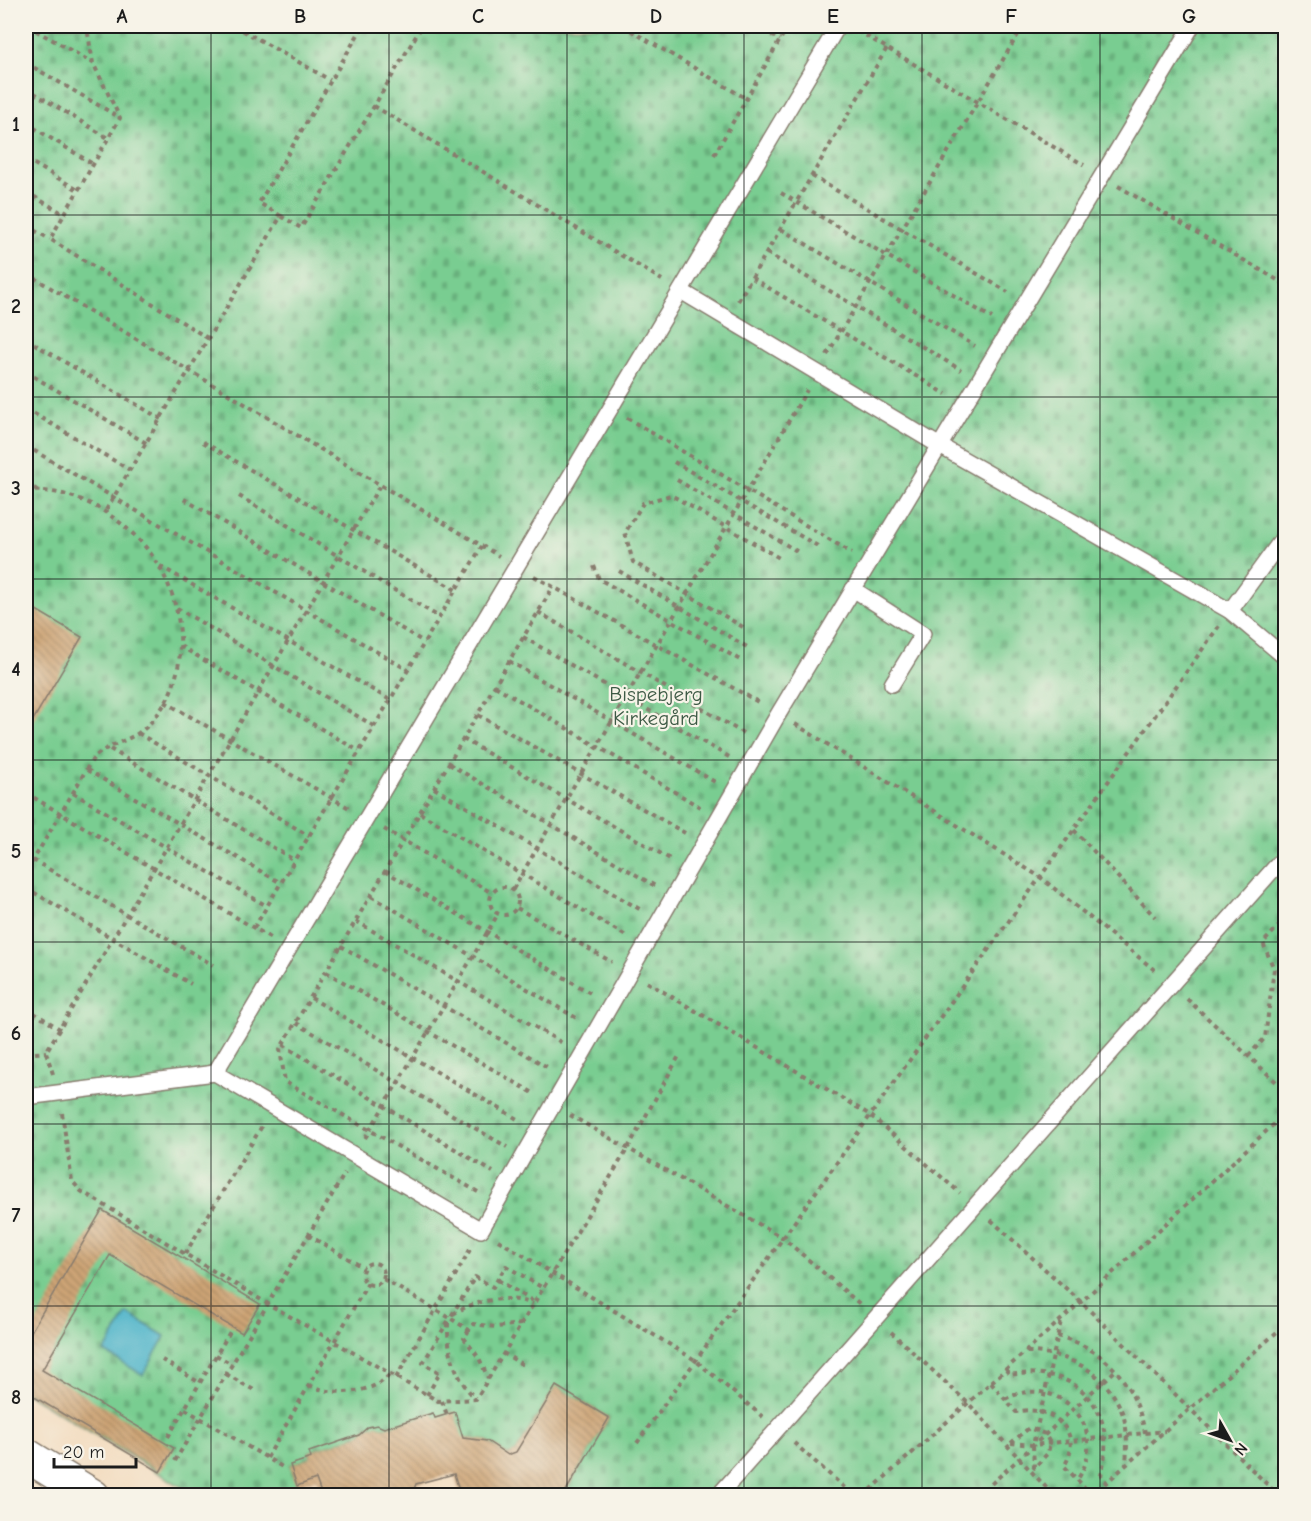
<svg xmlns="http://www.w3.org/2000/svg" width="1311" height="1521" font-family="'Comic Neue',sans-serif">
<style>
.cemetery{fill:url(#cemetery-stones);stroke:#4a7456;stroke-width:1.5}
.water{fill:#4bb3c9;stroke:#346872;stroke-width:1.5}
.building{fill:url(#building-back-hatch)}
.lines{fill:none;stroke-linecap:round;stroke-linejoin:round}
.service-casing{stroke:#887c6e;stroke-width:18}
.tertiary-casing{stroke:#887c6e;stroke-width:36}
.path{stroke:#887c6e;stroke-width:4;stroke-dasharray:4.5 4.5;stroke-linecap:butt}
.service{stroke:#fff;stroke-width:15}
.tertiary{stroke:#fff;stroke-width:33}
.grid{fill:none;stroke:#1c1c1c;stroke-width:1.5;stroke-opacity:0.55}
.labels{text-anchor:middle;dominant-baseline:central;stroke-width:4.5;stroke-linejoin:round;paint-order:stroke}
.park-label{font-size:21px;fill:#3d5a45;stroke:#f7f3e8}
.neatline{fill:none;stroke:#1c1c1c;stroke-width:2}
.grid-label{font-size:20px;text-anchor:middle;font-weight:bold;fill:#1c1c1c}
</style>
<defs>
<pattern id="cemetery-stones" width="16" height="16" patternUnits="userSpaceOnUse" patternTransform="scale(1.5)"><rect width="16" height="16" fill="#79cd91"/><path d="M2 7V4a2 2 0 0 1 4 0v3zM10 15v-3a2 2 0 0 1 4 0v3z" fill="#68af7c"/></pattern>
<pattern id="building-back-hatch" width="6" height="6" patternUnits="userSpaceOnUse" patternTransform="scale(1.5)"><rect width="6" height="6" fill="#cda476"/><path d="M-1 5l2 2M0 0l6 6M5-1l2 2" fill="none" stroke="#a68560"/></pattern>
</defs>
<rect width="100%" height="100%" fill="#f7f3e8"/>
<filter id="ink" filterUnits="userSpaceOnUse"><feTurbulence type="fractalNoise" baseFrequency=".0167" numOctaves="2"/><feDisplacementMap in="SourceGraphic" scale="12" xChannelSelector="R" yChannelSelector="G"/><feConvolveMatrix kernelMatrix="1 2 1 2 8 2 1 2 1" color-interpolation-filters="sRGB"/></filter>
<filter id="wash" filterUnits="userSpaceOnUse"><feTurbulence type="fractalNoise" baseFrequency=".008" numOctaves="4" result="noise"/><feDisplacementMap in="SourceGraphic" scale="24" xChannelSelector="R" yChannelSelector="G"/><feGaussianBlur stdDeviation="1.35" result="paint"/><feColorMatrix in="noise" values="0 0 0 0 0 0 0 0 0 0 0 0 0 0 0 0 0 1.4 0 .05"/><feComposite in="paint" operator="in"/></filter>
<g filter="url(#wash)">
<rect width="100%" height="100%" fill="#f3dcbf"/>
<polygon class="cemetery" points="26,26 1285,26 1285,1495 563,1495 609,1418 556,1386 516,1452 508,1455 487,1441 463,1438 435,1418 433,1413 384,1428 377,1425 368,1427 359,1435 309,1452 311,1458 290,1465 300,1495 195,1495 26,1393"/>
<polygon class="water" points="127,1313 165,1336 143,1375 104,1352"/>
<g id="blocks">
<g class="building">
<polygon points="26,604 82,637 26,732"/>
<polygon points="102,1210 260,1304 242,1333 110,1255 42,1370 174,1448 160,1472 26,1392 26,1340"/>
<polygon points="556,1386 609,1418 563,1496 461,1496 454,1474 416,1484 414,1489 422,1496 322,1496 316,1479 297,1486 290,1465 311,1458 309,1452 359,1435 368,1427 377,1425 384,1428 433,1413 435,1418 455,1412 463,1438 487,1441 508,1455 516,1452"/>
</g>
</g>
</g>
<g filter="url(#ink)">
<use href="#blocks" fill-opacity="0" stroke="#887c6e" stroke-width="1.5"/>
<g class="lines">
<g class="service-casing">
<g id="service">
<polyline points="681,291 940,446 1230,611 1286,658"/>
<polyline points="853,589 923,634 892,684"/>
<polyline points="1230,611 1286,534"/>
<polyline points="215,1073 838,26"/>
<polyline points="26,1097 215,1073 481,1230 779,713 1192,26"/>
<polyline points="718,1496 1286,855"/>
</g>
</g>
<g class="tertiary-casing">
<polyline id="tertiary" points="26,1455 93,1496"/>
</g>
<g class="path">
<polyline points="28,26 93,63"/>
<polyline points="83,26 87,28 93,63 120,118 50,239 209,339"/>
<polyline points="235,26 330,80"/>
<polyline points="623,26 747,99"/>
<polyline points="756,26 780,40"/>
<polyline points="595,31 598,26"/>
<polyline points="858,31 1084,165"/>
<polyline points="26,63 119,117"/>
<polyline points="26,88 108,138"/>
<polyline points="374,106 662,280"/>
<polyline points="26,123 93,164"/>
<polyline points="714,155 788,26"/>
<polyline points="26,159 78,190"/>
<polyline points="812,176 1008,292"/>
<polyline points="1118,186 1286,285"/>
<polyline points="26,192 64,214"/>
<polyline points="781,193 992,318"/>
<polyline points="281,216 259,203 363,26"/>
<polyline points="26,226 50,239"/>
<polyline points="781,229 975,346"/>
<polyline points="767,253 961,370"/>
<polyline points="26,273 499,556"/>
<polyline points="752,278 946,394"/>
<polyline points="738,301 887,48"/>
<polyline points="26,339 161,419"/>
<polyline points="827,355 1023,26"/>
<polyline points="26,372 146,443"/>
<polyline points="26,409 130,470"/>
<polyline points="627,418 852,553"/>
<polyline points="203,442 456,590"/>
<polyline points="26,446 408,670"/>
<polyline points="674,462 821,548"/>
<polyline points="677,480 800,553"/>
<polyline points="26,483 37,490"/>
<path d="M26,491C72,488 111,510 142,543C187,593 198,680 144,729C130,741 105,745 93,759C85,770 79,783 72,794C57,820 41,846 26,873"/>
<polyline points="239,496 439,617"/>
<polyline points="184,499 424,642"/>
<polyline points="106,510 281,216 301,228 422,26"/>
<polyline points="160,566 390,700"/>
<polyline points="594,566 599,579 740,660"/>
<polyline points="619,571 747,647"/>
<polyline points="534,576 760,703"/>
<polyline points="177,608 374,726"/>
<polyline points="538,612 743,733"/>
<polyline points="743,627 633,562 625,533 643,503 671,495 781,559"/>
<polyline points="523,637 729,757"/>
<polyline points="180,646 359,751"/>
<polyline points="509,661 715,782"/>
<polyline points="495,686 700,807"/>
<polyline points="165,702 349,808"/>
<polyline points="478,715 685,833"/>
<polyline points="795,724 1040,877 1157,972"/>
<polyline points="138,733 309,836"/>
<polyline points="463,739 670,859"/>
<polyline points="110,749 294,860"/>
<polyline points="449,764 655,886"/>
<polyline points="87,770 281,883"/>
<polyline points="434,788 641,910"/>
<polyline points="26,793 271,938"/>
<polyline points="73,793 267,906"/>
<polyline points="420,813 626,936"/>
<polyline points="384,829 492,893"/>
<polyline points="1074,830 1155,917"/>
<polyline points="33,860 213,965"/>
<polyline points="385,871 592,994"/>
<circle cx="504" cy="901" r="14"/>
<polyline points="26,888 191,984"/>
<polyline points="513,889 807,390"/>
<polyline points="371,896 578,1019"/>
<polyline points="517,908 612,962"/>
<polyline points="356,921 564,1044"/>
<polyline points="254,928 482,546"/>
<polyline points="341,946 549,1068"/>
<polyline points="326,972 535,1094"/>
<polyline points="647,982 870,1115 960,1193"/>
<polyline points="311,998 519,1120"/>
<polyline points="1187,999 1286,1091"/>
<polyline points="26,1008 60,1029"/>
<polyline points="296,1023 507,1147"/>
<polyline points="283,1045 493,1172"/>
<polyline points="26,1054 46,1052"/>
<polyline points="1248,1056 1265,1038 1274,969 1263,943 1286,918"/>
<polyline points="53,1074 46,1052 380,485"/>
<polyline points="62,1113 72,1181 81,1191 268,1304 438,1401 476,1399 628,1148 679,1056"/>
<polyline points="570,1115 783,1238 861,1305"/>
<polyline points="365,1138 498,914"/>
<polyline points="478,1192 285,1082 280,1049 553,587"/>
<polyline points="991,1220 1081,1302 1279,1496"/>
<polyline points="308,1235 364,1268"/>
<polyline points="498,1240 695,1360 763,1417"/>
<polyline points="185,1254 262,1126"/>
<circle cx="373" cy="1274" r="11"/>
<polyline points="383,1279 450,1318 423,1363 440,1373 427,1395"/>
<polyline points="498,1280 534,1302"/>
<path d="M453,1314C475,1300 508,1294 533,1304"/>
<path d="M448,1323C447,1350 455,1378 475,1398"/>
<polyline points="521,1324 496,1327 473,1324 469,1330 450,1318 475,1277 493,1287 506,1266 543,1288"/>
<polyline points="469,1330 464,1338 479,1358 488,1378"/>
<polyline points="891,1332 969,1404 1054,1496"/>
<path d="M1057,1336C1106,1348 1136,1385 1145,1433"/>
<path d="M1027,1352C1070,1352 1111,1375 1124,1418C1128,1433 1127,1449 1126,1465"/>
<polyline points="503,1353 525,1366"/>
<polyline points="216,1355 232,1364"/>
<polyline points="162,1360 200,1383"/>
<path d="M1006,1370L1010,1375C1078,1364 1119,1409 1101,1475L1106,1482"/>
<polyline points="226,1374 254,1390"/>
<polyline points="396,1378 471,1248"/>
<path d="M991,1383L1016,1412C1050,1403 1086,1432 1064,1466L1092,1495"/>
<path d="M309,1385C332,1396 373,1395 390,1374"/>
<path d="M1005,1399C1059,1371 1112,1429 1077,1480"/>
<polyline points="442,1401 447,1415"/>
<polyline points="185,1409 284,1468"/>
<polyline points="168,1437 231,1330"/>
<polyline points="637,1443 1219,626"/>
<polyline points="794,1443 854,1496"/>
<polyline points="1011,1443 1033,1445 1165,1431"/>
<polyline points="1011,1443 1029,1428 1045,1434 1050,1443 1048,1453 1033,1469"/>
<polyline points="267,1458 368,1283"/>
<polyline points="175,1461 345,1173"/>
<polyline points="1034,1468 1033,1445 1061,1321"/>
<polyline points="864,1496 1081,1302 1286,1113"/>
<polyline points="978,1496 1116,1370"/>
<polyline points="1091,1496 1286,1324"/>
</g>
<use href="#service" class="service"/>
<use href="#tertiary" class="tertiary"/>
</g>
</g>
<path class="grid" d="M211,26V1496M389,26V1496M567,26V1496M744,26V1496M922,26V1496M1100,26V1496M26,215H1286M26,397H1286M26,579H1286M26,760H1286M26,942H1286M26,1124H1286M26,1306H1286"/>
<g class="labels">
<g class="park-label">
<text x="656" y="694">Bispebjerg<tspan x="656" dy="24">Kirkegård</tspan></text>
</g>
</g>
<rect width="1311" height="1521" fill="none" stroke="#f7f3e8" stroke-width="66"/>
<g transform="translate(1230 1440) rotate(130)" stroke="#f7f3e8" stroke-width="4.5" paint-order="stroke">
<path d="M0-4.5L10 22L0 15L-10 22Z" fill="#1c1c1c"/>
<text y="-9" font-size="16" font-weight="bold" text-anchor="middle" fill="#1c1c1c">N</text>
</g>
<path d="M54 1458v9h82v-9" fill="none" stroke="#1c1c1c" stroke-width="3"/>
<text x="63" y="1458" font-size="18" fill="#1c1c1c" stroke="#f7f3e8" stroke-width="4.5" paint-order="stroke">20 m</text>
<rect x="33" y="33" width="1245" height="1455" class="neatline"/>
<g class="grid-label">
<text x="122" y="23">A</text>
<text x="300" y="23">B</text>
<text x="478" y="23">C</text>
<text x="656" y="23">D</text>
<text x="833" y="23">E</text>
<text x="1011" y="23">F</text>
<text x="1189" y="23">G</text>
<text x="16" y="131">1</text>
<text x="16" y="313">2</text>
<text x="16" y="495">3</text>
<text x="16" y="676">4</text>
<text x="16" y="858">5</text>
<text x="16" y="1040">6</text>
<text x="16" y="1222">7</text>
<text x="16" y="1404">8</text>
</g>
</svg>
